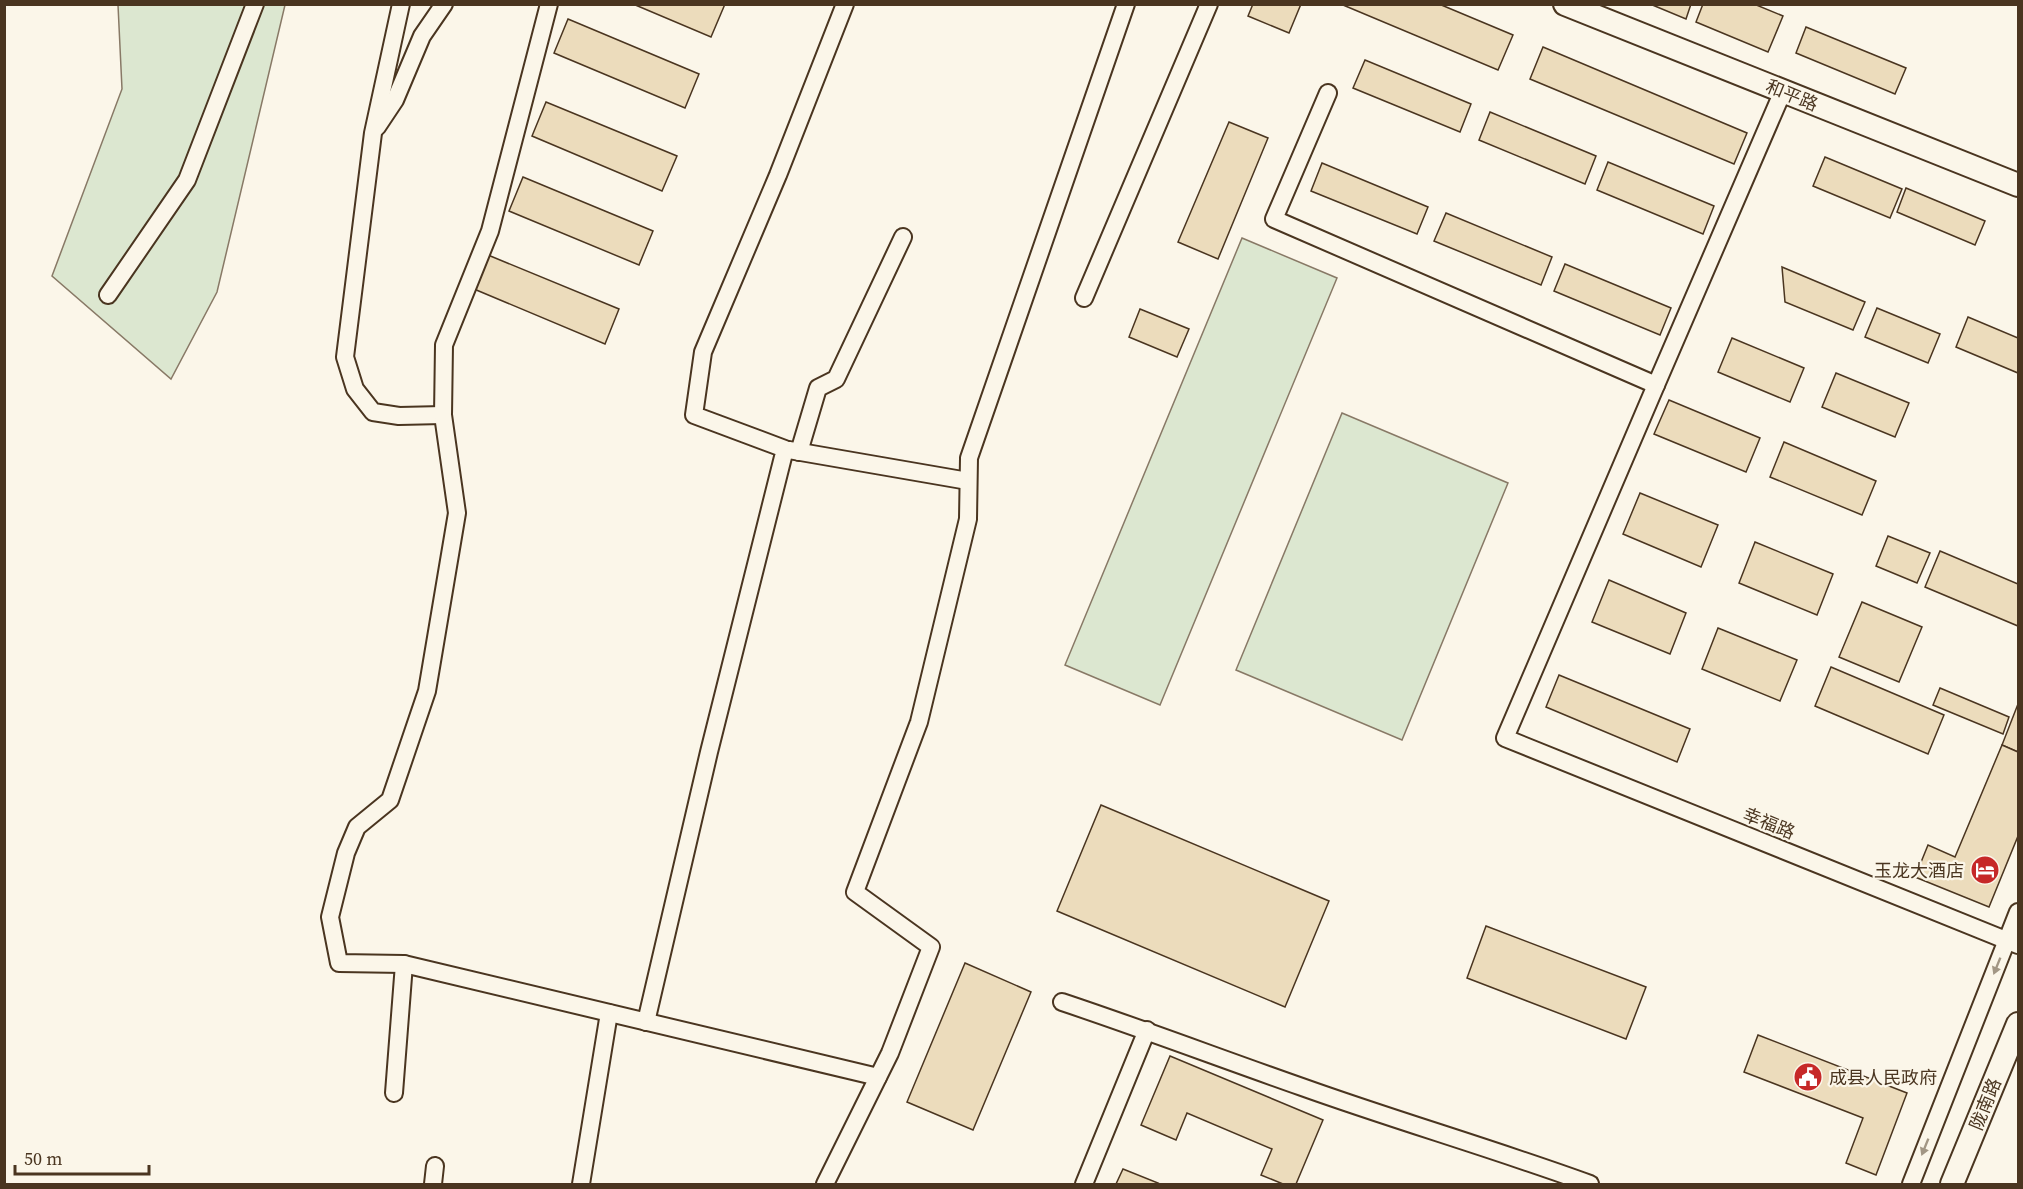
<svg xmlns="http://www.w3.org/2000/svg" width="2023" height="1189" font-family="'Source Serif 4','Noto Sans SC',serif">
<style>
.green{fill:#dce7d0;stroke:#887966;stroke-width:1.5}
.building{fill:#ecdcbc;stroke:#4a3520;stroke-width:1.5}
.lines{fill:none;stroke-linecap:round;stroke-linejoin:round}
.street-casing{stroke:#4a3520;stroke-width:20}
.secondary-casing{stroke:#4a3520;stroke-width:26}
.street{stroke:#fbf6e9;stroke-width:16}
.secondary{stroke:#fbf6e9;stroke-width:22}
.oneway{fill:#a29684}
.labels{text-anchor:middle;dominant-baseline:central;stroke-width:4.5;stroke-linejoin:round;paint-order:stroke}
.street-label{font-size:18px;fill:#4a3520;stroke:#fbf6e9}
.poi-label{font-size:18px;fill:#4a3520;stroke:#fbf6e9;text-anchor:end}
</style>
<rect width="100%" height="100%" fill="#fbf6e9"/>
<g class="green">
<polygon points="118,5 285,5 217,292 171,379 52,276 122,89"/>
<polygon points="1242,238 1337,278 1160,705 1065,665"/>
<polygon points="1342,413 1508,483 1402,740 1236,670"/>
</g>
<g class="building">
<polygon points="633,4 725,4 711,37"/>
<polygon points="1253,4 1301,4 1289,33 1248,16"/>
<polygon points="1439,4 1513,35 1498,70 1343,5"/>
<polygon points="1650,4 1691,4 1686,19"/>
<polygon points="1703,4 1754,4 1783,16 1768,52 1696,22"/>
<polygon points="568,19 699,74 685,108 554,53"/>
<polygon points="1806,27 1906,68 1895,94 1796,53"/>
<polygon points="1543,47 1747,133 1734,164 1530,79"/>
<polygon points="1365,60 1471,104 1460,132 1353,88"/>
<polygon points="546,102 677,156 662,191 532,136"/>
<polygon points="1490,112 1596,156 1585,184 1479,140"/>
<polygon points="1229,122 1268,138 1218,259 1178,242"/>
<polygon points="1825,157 1902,189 1890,218 1813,186"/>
<polygon points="1608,162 1714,206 1703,234 1597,190"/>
<polygon points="1322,163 1428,207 1417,234 1311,191"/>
<polygon points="523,177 653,231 639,265 509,211"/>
<polygon points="1906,188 1985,221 1975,245 1897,212"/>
<polygon points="1446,213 1552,257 1541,285 1434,241"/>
<polygon points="488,255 619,309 605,344 474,289"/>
<polygon points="1565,264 1671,308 1660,335 1554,291"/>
<polygon points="1782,267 1865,302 1853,330 1785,302"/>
<polygon points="1877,308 1940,334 1928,363 1865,337"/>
<polygon points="1140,309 1189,329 1177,357 1129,337"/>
<polygon points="1968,317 2018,338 2018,373 1956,347"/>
<polygon points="1732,338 1804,368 1790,402 1718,372"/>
<polygon points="1836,373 1909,403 1895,437 1822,407"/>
<polygon points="1669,400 1760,438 1746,472 1654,434"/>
<polygon points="1784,442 1876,481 1862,515 1770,477"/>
<polygon points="1640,493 1718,525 1701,567 1623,534"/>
<polygon points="1888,536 1930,553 1917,583 1876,566"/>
<polygon points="1755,542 1833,574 1817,615 1739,583"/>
<polygon points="1940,551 2018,584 2018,626 1925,587"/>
<polygon points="1609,580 1686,613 1670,654 1592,622"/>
<polygon points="1862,602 1922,627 1899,682 1839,657"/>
<polygon points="1718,628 1797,660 1780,701 1702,669"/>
<polygon points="1831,667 1944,715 1928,754 1815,706"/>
<polygon points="1559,675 1690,729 1677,762 1546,707"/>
<polygon points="1940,688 2009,717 2003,734 1933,705"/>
<polygon points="2018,704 2018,752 2002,745"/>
<polygon points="2002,745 2018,752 2018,836 1989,907 1915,877 1928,845 1955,857"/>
<polygon points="1101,805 1329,901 1285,1007 1057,911"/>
<polygon points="1486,926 1646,987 1626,1039 1467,978"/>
<polygon points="965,963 1031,992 973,1130 907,1102"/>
<polygon points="1758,1035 1907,1093 1876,1175 1846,1163 1863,1118 1744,1072"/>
<polygon points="1170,1056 1323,1120 1296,1184 1283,1184 1261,1175 1272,1149 1187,1113 1176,1140 1141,1125"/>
<polygon points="1123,1169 1158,1183 1157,1184 1116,1184"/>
</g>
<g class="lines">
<g class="street-casing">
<g id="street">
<polyline points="401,4 373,133 345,357 355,389 373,412 399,416 443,415"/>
<polyline points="549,4 490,231 444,345 443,415 457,513 427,691 390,800 357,827 346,853 330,917 339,963 404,964 878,1077"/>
<polyline points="1328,93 1274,219 1656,385 1783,91"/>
<polyline points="377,127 395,100 422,36 444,4"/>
<polyline points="108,295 187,180 255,4"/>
<polyline points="1084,298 1209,4"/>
<polyline points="1656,385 1505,738 2018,945"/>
<polyline points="789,450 968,481"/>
<polyline points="799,452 818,388 836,379 903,237"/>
<path d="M1062,1002C1143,1029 1222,1059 1302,1087C1397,1121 1494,1149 1590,1184"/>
<polyline points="646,1022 709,752 785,449 694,415 703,352 778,175 845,4"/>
<polyline points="394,1093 404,964"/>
<polyline points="433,1184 435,1166"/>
<polyline points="581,1184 609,1013"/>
<polyline points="825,1184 890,1053 931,947 855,892 919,722 968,519 969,458 1126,4"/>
<polyline points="1084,1184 1147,1030"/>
<polyline points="1911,1184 2018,912"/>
</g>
</g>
<g class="secondary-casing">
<g id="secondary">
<polyline points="1565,4 2018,185"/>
<polyline points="1952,1184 2018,1024"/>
</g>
</g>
<use href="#street" class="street"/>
<use href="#secondary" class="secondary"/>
</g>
<defs><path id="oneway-solid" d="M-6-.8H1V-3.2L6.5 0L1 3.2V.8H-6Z" transform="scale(1.5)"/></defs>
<g class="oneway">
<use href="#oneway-solid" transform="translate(1997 966) rotate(112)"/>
<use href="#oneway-solid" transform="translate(1925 1147) rotate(112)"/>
</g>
<defs>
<g id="hotel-disc" transform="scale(1.5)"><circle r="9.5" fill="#c62828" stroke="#fbf6e9"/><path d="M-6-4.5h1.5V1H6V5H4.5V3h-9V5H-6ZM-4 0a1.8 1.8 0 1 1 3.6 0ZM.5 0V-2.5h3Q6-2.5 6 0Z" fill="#fff"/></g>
<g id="civic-disc" transform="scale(1.5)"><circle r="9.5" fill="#c62828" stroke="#fbf6e9"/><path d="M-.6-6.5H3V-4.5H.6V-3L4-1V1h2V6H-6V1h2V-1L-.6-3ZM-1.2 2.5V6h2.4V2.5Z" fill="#fff"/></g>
</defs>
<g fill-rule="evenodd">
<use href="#hotel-disc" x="1985" y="870"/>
<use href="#civic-disc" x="1808" y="1077"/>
</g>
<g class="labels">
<g class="street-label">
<text transform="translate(1792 95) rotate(22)">和平路</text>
<text transform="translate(1769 823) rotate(22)">幸福路</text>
<text transform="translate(1985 1104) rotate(-68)">陇南路</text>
</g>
<g class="poi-label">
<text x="1964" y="870">玉龙大酒店</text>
<text x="1829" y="1077" text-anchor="start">成县人民政府</text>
</g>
</g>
<rect width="2023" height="1189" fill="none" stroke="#4a3520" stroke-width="12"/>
<path d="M15 1165v9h134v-9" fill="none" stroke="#4a3520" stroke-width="3"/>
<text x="24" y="1165" font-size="18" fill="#4a3520" stroke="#fbf6e9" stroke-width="4.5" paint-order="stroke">50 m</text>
</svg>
